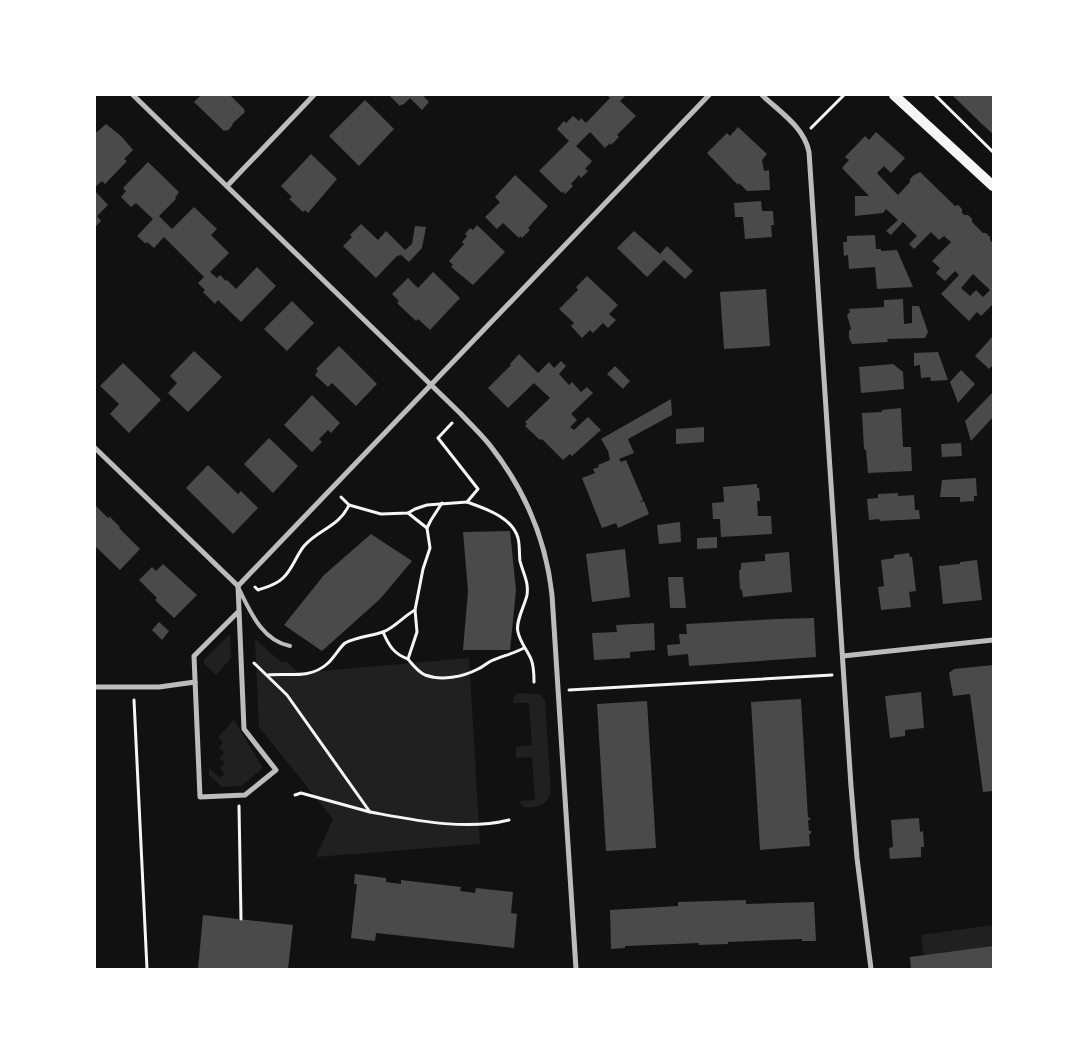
<svg xmlns="http://www.w3.org/2000/svg" width="1088" height="1064" font-family="Spectral,serif">
<style>
.green{fill:#202020}
.building{fill:#4a4a4a;fill-rule:evenodd}
.lines{fill:none;stroke-linecap:round;stroke-linejoin:round}
.path{stroke:#f5f5f5;stroke-width:3}
.service{stroke:#bcbcbc;stroke-width:4}
.minor{stroke:#bcbcbc;stroke-width:5}
.secondary{stroke:#f5f5f5;stroke-width:10}
</style>
<rect width="100%" height="100%" fill="#111"/>
<g class="green">
<polygon points="229,635 230,635 231,658 216,675 204,664 204,660"/>
<polygon points="255,639 281,662 287,662 298,673 469,658 480,844 316,857 333,819 259,727"/>
<path d="M518,693L539,694L545,701L551,792C548,805 536,809 523,807L519,801L535,800L532,757L516,758V747L532,745L529,703H513L514,696Z"/>
<polygon points="234,720 263,768 241,786 222,787 209,775 209,768 220,778 225,774 220,768 225,763 219,758 224,753 219,747 223,742 218,737"/>
<polygon points="993,925 993,946 924,955 921,935"/>
</g>
<g class="building">
<polygon points="201,95 230,95 245,110 244,111 245,112 232,124 233,125 227,131 226,130 224,131 194,102"/>
<polygon points="389,95 426,95 424,97 429,102 422,110 410,98 403,105 402,104 400,106"/>
<polygon points="610,95 626,95 620,101 636,116 617,135 619,137 611,145 610,143 605,148 590,132 576,146 592,161 585,169 588,171 581,178 579,175 571,184 573,186 565,194 563,191 562,193 539,171 569,141 557,129 564,121 566,123 573,116 579,121 581,118 586,123 610,98 608,96"/>
<polygon points="952,95 993,95 993,134 983,125"/>
<polygon points="365,100 394,129 359,166 329,136"/>
<polygon points="106,124 121,136 133,150 124,159 127,161 105,184 102,181 95,187 95,132 97,132"/>
<polygon points="738,127 767,154 762,160 764,171 769,170 770,190 747,191 739,183 738,185 707,153 727,133 730,136"/>
<path d="M876,132L905,158L891,173L884,166L877,173L892,189L898,195L910,182V179L914,175L920,172L955,206L958,205L962,209V213L964,215H968L972,219V222L983,233H986L990,237V240L993,243V304L981,316L977,312L969,321L941,294L959,275L955,271L945,281L936,273L940,268L932,261L951,242L944,236L939,240L931,232L914,249L909,244L917,236L903,222L891,235L886,231L898,220L886,209L883,213L855,216V196H869L842,168L849,160L845,157L865,136L869,140ZM973,274L990,290L983,297L976,290L970,296L961,288Z"/>
<polygon points="311,154 337,179 308,213 305,210 303,212 289,199 292,197 281,186"/>
<polygon points="148,162 179,192 175,198 176,199 159,216 172,229 194,207 217,229 211,235 229,253 210,272 217,278 220,275 226,281 227,280 236,289 257,267 276,286 241,322 218,300 215,304 203,292 205,290 198,283 204,277 164,237 154,248 147,242 146,244 137,236 153,219 136,203 131,207 121,197 126,191 123,188"/>
<polygon points="515,175 548,206 528,228 530,230 522,238 520,236 519,238 503,223 497,229 485,217 500,202 495,197"/>
<polygon points="95,191 108,205 97,216 101,221 95,227"/>
<polygon points="761,201 762,211 773,211 774,225 771,225 772,237 745,239 743,217 735,217 734,203"/>
<polygon points="361,224 378,240 386,231 405,250 412,244 415,226 426,227 422,248 409,262 401,255 397,256 376,278 343,246 352,237 350,235"/>
<polygon points="477,225 505,252 473,285 451,267 453,265 449,261 464,244 462,242 467,236 465,234 470,228 473,230"/>
<polygon points="634,231 660,254 667,246 693,271 685,279 664,260 647,277 617,248"/>
<polygon points="875,235 876,249 881,249 881,251 897,250 913,287 877,289 875,267 849,269 848,255 844,256 843,242 847,242 847,236"/>
<polygon points="433,272 460,298 430,330 418,319 416,321 397,303 399,301 392,294 408,278 418,288"/>
<polygon points="587,276 618,305 609,314 616,320 608,328 603,323 593,333 590,330 582,338 571,326 574,323 559,309 578,290 576,287"/>
<polygon points="766,289 770,346 724,349 720,292"/>
<polygon points="903,299 904,324 912,323 912,306 919,306 928,332 925,338 887,339 888,342 852,344 849,338 849,331 851,329 847,315 850,312 849,309 884,307 884,300"/>
<polygon points="292,301 314,323 287,351 264,329"/>
<polygon points="993,336 993,365 989,369 975,356"/>
<polygon points="339,346 377,384 356,406 332,383 328,387 315,375 318,371 316,369"/>
<polygon points="194,351 222,377 188,412 168,393 177,383 170,376"/>
<polygon points="938,352 948,380 931,381 930,377 921,378 920,365 914,366 914,353"/>
<polygon points="519,354 538,373 549,362 554,368 561,361 566,366 559,374 569,385 572,382 581,392 587,387 593,393 571,414 577,420 570,427 574,430 588,417 601,430 572,456 570,454 563,460 543,440 541,439 540,440 525,426 527,424 525,422 550,398 534,383 508,408 488,388 511,365 510,364"/>
<polygon points="123,363 161,400 129,433 110,414 119,404 100,386"/>
<polygon points="893,364 903,372 904,389 861,393 859,367"/>
<polygon points="615,366 630,381 623,389 607,374"/>
<polygon points="961,370 975,384 958,403 950,382"/>
<polygon points="993,392 993,417 971,441 965,421"/>
<polygon points="312,395 340,423 331,433 328,430 319,439 322,442 312,452 284,425"/>
<polygon points="671,399 672,415 628,439 634,453 619,459 621,462 626,460 643,500 639,503 644,501 649,514 618,528 616,523 602,528 582,478 595,473 593,469 599,467 598,465 610,460 608,451 601,439"/>
<polygon points="901,408 903,447 911,447 912,471 868,473 866,450 864,449 862,413 882,412 882,410"/>
<polygon points="704,427 704,442 676,444 676,429"/>
<polygon points="269,438 298,466 273,493 244,464"/>
<polygon points="961,443 962,456 942,457 941,444"/>
<polygon points="208,465 238,494 241,491 258,508 233,534 186,488"/>
<polygon points="976,478 977,496 974,496 974,501 960,502 960,497 940,497 942,480"/>
<polygon points="757,484 757,488 759,488 760,501 757,501 758,516 771,516 772,534 721,537 720,519 713,519 712,503 724,502 723,487"/>
<polygon points="898,493 898,496 914,495 915,510 919,510 920,519 880,521 879,519 869,520 867,499 878,498 878,494"/>
<polygon points="95,505 108,518 110,517 120,527 119,528 140,549 120,570 95,546"/>
<polygon points="680,522 681,542 659,544 657,525"/>
<polygon points="510,531 516,590 510,650 463,650 468,591 463,532"/>
<polygon points="371,534 412,561 380,599 322,651 284,625 324,575"/>
<polygon points="717,537 717,548 697,549 697,538"/>
<polygon points="625,549 630,597 592,602 586,554"/>
<polygon points="789,552 792,592 743,597 742,590 740,589 739,571 741,569 741,563 765,561 765,554"/>
<polygon points="909,553 910,557 912,557 916,591 909,592 911,607 881,610 878,587 884,586 881,560 894,558 894,555"/>
<polygon points="977,560 982,600 943,604 939,566 960,564 960,562"/>
<polygon points="163,564 197,595 174,618 155,600 157,598 139,580 152,567 156,571"/>
<polygon points="668,577 683,577 686,608 670,608"/>
<polygon points="814,618 816,657 689,666 688,654 668,656 667,645 680,644 679,634 687,634 686,624 777,619"/>
<polygon points="159,622 169,631 162,640 152,630"/>
<polygon points="654,623 655,650 630,652 630,658 594,660 592,633 617,632 616,625"/>
<polygon points="993,665 993,791 983,792 970,694 953,696 949,673 954,669"/>
<polygon points="921,692 924,728 905,730 905,736 890,738 885,696"/>
<polygon points="801,699 808,818 810,817 810,820 808,820 809,831 811,831 811,834 809,834 810,846 760,850 751,702"/>
<polygon points="647,701 656,848 606,851 597,704"/>
<polygon points="919,818 920,832 923,831 924,847 921,847 921,857 890,859 889,848 893,847 891,820"/>
<polygon points="355,874 386,878 386,882 401,884 401,880 461,887 460,891 475,893 476,888 513,892 511,913 517,914 514,948 376,933 375,941 351,938 357,884 354,884"/>
<polygon points="746,900 746,904 814,902 816,941 802,941 802,939 728,942 728,944 699,945 699,943 625,946 625,948 611,949 610,910 678,906 678,902"/>
<polygon points="203,915 293,925 288,969 198,969"/>
<polygon points="993,946 993,969 911,969 910,957"/>
</g>
<g class="lines">
<g class="path">
<polyline points="935,95 993,152"/>
<polyline points="811,128 844,95"/>
<polyline points="341,497 349,505"/>
<path d="M467,502C486,509 512,517 518,538C520,546 519,554 520,561C523,573 529,582 527,595C525,605 515,622 518,632C520,642 527,650 531,659C534,666 534,674 534,682"/>
<polyline points="408,513 427,528 431,520 442,503"/>
<path d="M427,528L430,548L423,569L415,610L417,632L408,659C413,665 417,671 425,675C441,681 463,677 478,669C483,667 487,663 491,661C502,656 513,654 524,648"/>
<path d="M255,587L258,590C267,587 276,585 283,578C292,570 296,556 304,546C319,529 339,527 349,505L381,514L408,513L415,509L427,505L467,502L478,489L438,438L452,423"/>
<path d="M383,632C389,646 394,654 408,659"/>
<path d="M254,663L287,695L370,812C414,820 465,831 509,820"/>
<path d="M268,675C289,673 310,679 327,664C334,658 339,648 345,643C356,637 371,636 383,632C394,628 404,616 415,610"/>
<polyline points="569,690 832,675"/>
<polyline points="134,700 147,969"/>
<polyline points="295,795 301,793 370,812"/>
<polyline points="239,806 241,919"/>
</g>
<path class="service" d="M239,589C250,611 262,641 290,646"/>
<g class="minor">
<path d="M133,95L461,414C471,425 483,436 492,448C526,492 546,540 552,595L576,969"/>
<path d="M762,95C780,112 804,127 809,152L851,786L857,858L871,969"/>
<polyline points="227,186 314,95"/>
<polyline points="95,448 238,586"/>
<polyline points="238,586 709,95"/>
<polyline points="238,586 244,729 276,770 245,795 200,797 194,656 239,611"/>
<polyline points="843,656 993,640"/>
<polyline points="95,687 159,687 195,682"/>
</g>
<polyline class="secondary" points="894,95 993,186"/>
</g>
<rect width="1088" height="1064" fill="none" stroke="#ffffff" stroke-width="192"/>
</svg>
